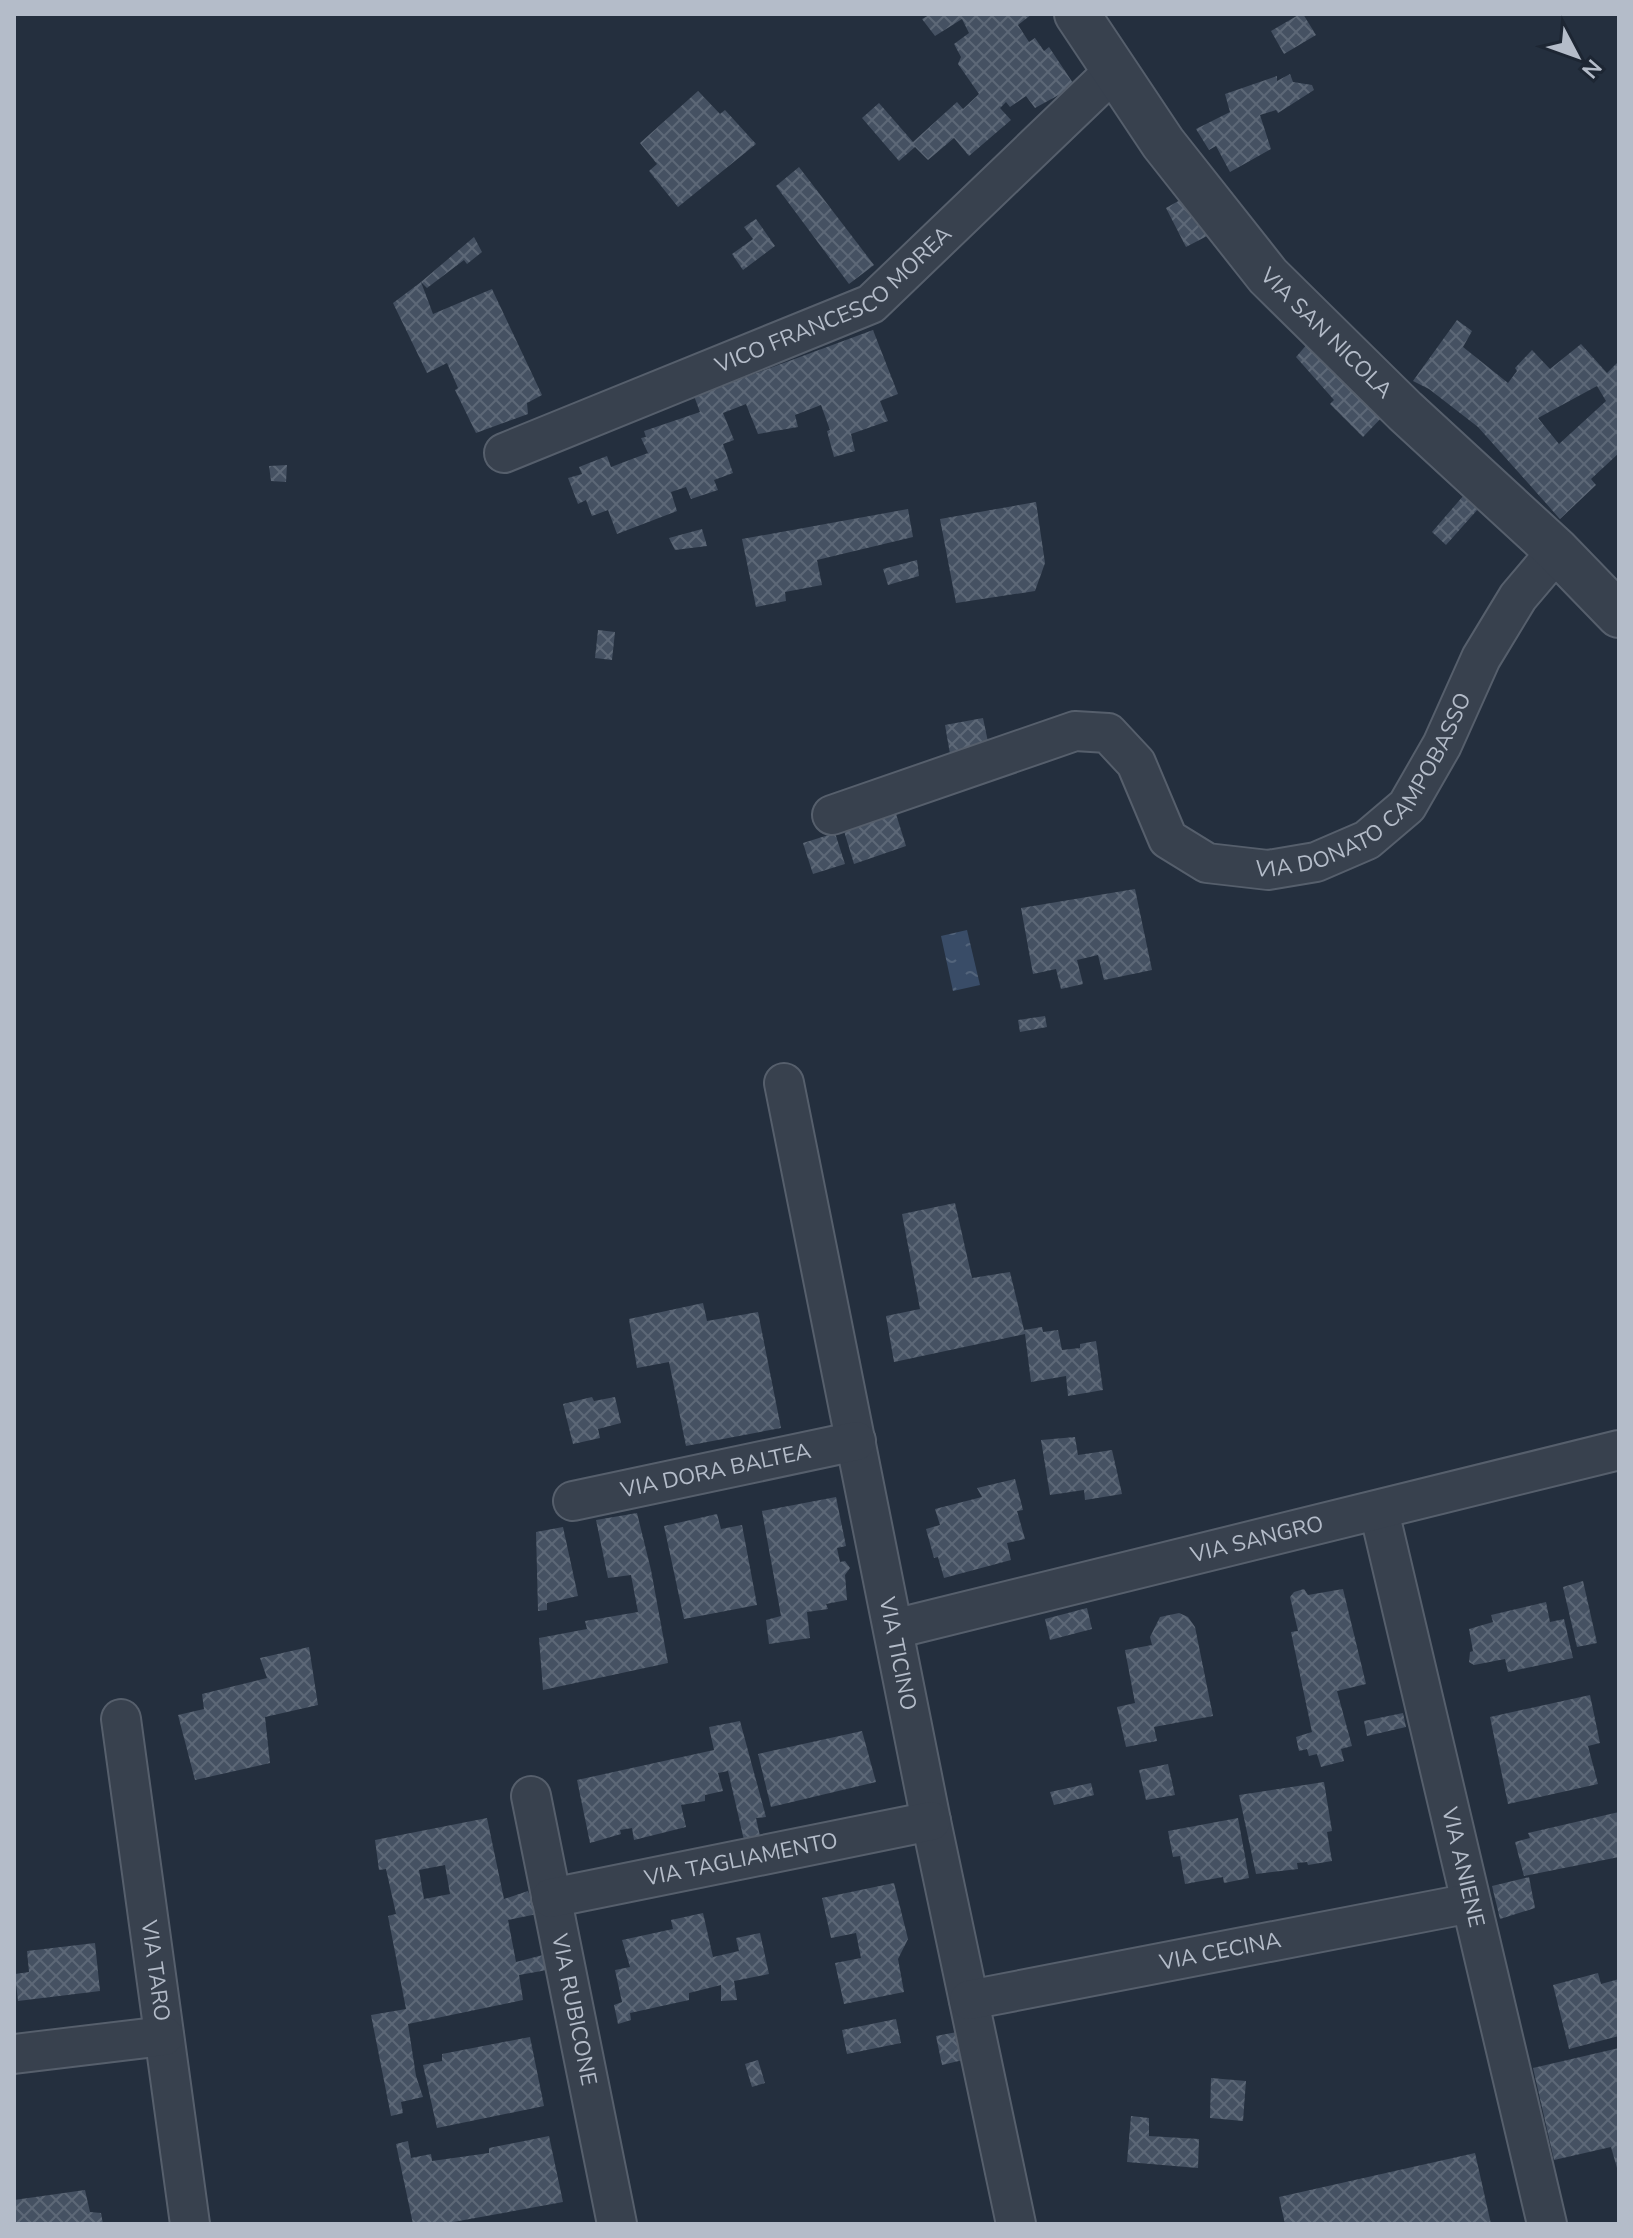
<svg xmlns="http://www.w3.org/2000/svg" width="1633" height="2238" font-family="'Nunito Sans',sans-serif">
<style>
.water{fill:url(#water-ripples)}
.building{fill:url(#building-cross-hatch);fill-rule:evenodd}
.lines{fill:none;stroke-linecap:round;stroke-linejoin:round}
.minor-casing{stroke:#565f6c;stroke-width:42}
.tertiary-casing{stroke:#565f6c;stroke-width:48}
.minor{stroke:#38414e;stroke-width:38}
.tertiary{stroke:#38414e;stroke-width:44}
.labels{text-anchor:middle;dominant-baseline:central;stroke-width:6;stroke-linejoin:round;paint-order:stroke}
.street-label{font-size:22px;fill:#b4bcc9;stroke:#1d2633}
</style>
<defs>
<pattern id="water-ripples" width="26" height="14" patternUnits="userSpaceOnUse" patternTransform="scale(2)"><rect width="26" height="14" fill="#394c67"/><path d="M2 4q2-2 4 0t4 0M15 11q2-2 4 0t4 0" fill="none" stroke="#53647b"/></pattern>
<pattern id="building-cross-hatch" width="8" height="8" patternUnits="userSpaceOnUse" patternTransform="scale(2)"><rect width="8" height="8" fill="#455162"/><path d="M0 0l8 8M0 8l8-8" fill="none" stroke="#5d6877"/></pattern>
</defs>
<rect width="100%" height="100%" fill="#242f3e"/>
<polygon class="water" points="967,930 980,985 953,991 941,936"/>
<g class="building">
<polygon points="931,14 1032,14 1018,25 1029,42 1035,38 1044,51 1049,47 1075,86 1035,108 1026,96 1010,107 1006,102 1000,108 1011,120 969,156 954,138 928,160 915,147 899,161 862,118 879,103 913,142 957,102 963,109 979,94 958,64 961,57 954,44 969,33 962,19 935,36 922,19"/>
<polygon points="1300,14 1303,14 1316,35 1284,54 1271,31"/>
<polygon points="1290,74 1293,82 1312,85 1314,90 1278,113 1276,110 1260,115 1271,149 1230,172 1216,146 1209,150 1196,129 1230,112 1225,94 1277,76 1277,81"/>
<polygon points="698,91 720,114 725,110 756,144 678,207 649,171 657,164 640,143"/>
<polygon points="799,167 874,265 849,284 776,186"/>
<polygon points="1182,199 1209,235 1186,247 1166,208"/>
<polygon points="756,219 775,246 743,270 732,254 753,239 744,227"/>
<polygon points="474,237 482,252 467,264 464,260 427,288 421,282"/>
<polygon points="421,282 433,314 492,289 542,395 527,403 528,414 476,433 455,390 458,388 447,363 427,373 393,303"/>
<path d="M1457,320L1472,331L1463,347L1508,383L1517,371L1515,368L1532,350L1550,369L1581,344L1607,373L1619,361V453L1591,479L1596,485L1560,519L1478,427L1429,389L1413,381ZM1597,386L1606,401L1559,444L1538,418Z"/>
<polygon points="873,330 898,394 880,401 888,421 851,434 855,451 834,457 827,431 830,430 821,405 795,415 798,427 758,434 746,404 723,413 734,440 723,444 733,473 714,480 718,490 691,499 686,487 671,492 677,511 617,534 608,510 592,516 586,500 578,504 568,478 582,474 579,467 607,456 611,467 648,453 641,438 646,437 644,431 700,412 694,396"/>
<polygon points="1309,342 1385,414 1363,437 1330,404 1334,400 1296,357"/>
<polygon points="287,465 286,482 271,481 269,466"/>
<polygon points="1458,472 1487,499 1446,545 1432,532 1464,495 1457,489"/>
<polygon points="1036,502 1045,563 1035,591 956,603 940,519"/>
<polygon points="908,509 913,537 817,560 822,585 785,592 786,601 756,607 742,539"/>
<polygon points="702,529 707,546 675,550 669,538"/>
<polygon points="917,560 919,576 888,585 883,569"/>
<polygon points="598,630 615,632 612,660 595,658"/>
<polygon points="983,718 988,742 950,754 945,725"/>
<polygon points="896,814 906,846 854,864 844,831"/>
<polygon points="835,833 845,864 813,874 803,843"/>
<polygon points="1135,889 1152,970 1104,980 1098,955 1077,960 1083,984 1061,989 1056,969 1033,974 1021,908"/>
<polygon points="1045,1016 1047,1027 1020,1032 1018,1020"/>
<polygon points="955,1203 972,1278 1010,1272 1024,1330 1042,1327 1043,1332 1058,1330 1062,1350 1080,1348 1080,1344 1096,1341 1103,1390 1068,1396 1066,1376 1031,1382 1025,1334 894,1362 886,1316 920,1309 902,1214"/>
<polygon points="703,1303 707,1321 758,1312 781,1428 686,1446 669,1362 637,1368 629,1319"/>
<polygon points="592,1397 594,1401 615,1397 621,1423 598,1429 600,1438 573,1444 563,1404"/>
<polygon points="1075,1437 1078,1455 1112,1450 1122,1494 1085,1500 1084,1490 1050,1495 1041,1440"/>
<polygon points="1015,1479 1023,1510 1017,1511 1025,1539 1007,1543 1011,1560 944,1578 938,1557 934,1558 926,1529 940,1525 935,1509 982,1497 977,1488"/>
<polygon points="836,1497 846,1546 837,1548 840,1562 845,1561 850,1568 845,1575 847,1600 826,1604 828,1609 807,1612 810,1638 769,1644 766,1620 781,1616 762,1511"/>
<polygon points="637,1513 651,1570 668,1663 543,1690 539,1638 587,1629 585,1621 638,1612 631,1575 608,1578 596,1520"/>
<polygon points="717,1514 721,1529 742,1525 757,1605 684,1619 664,1526"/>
<polygon points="563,1527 578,1596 547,1603 547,1610 538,1611 536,1532"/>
<polygon points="1583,1581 1597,1643 1577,1647 1563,1587"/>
<polygon points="1304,1589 1308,1595 1343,1589 1366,1684 1337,1691 1352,1746 1341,1749 1344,1761 1321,1767 1317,1754 1309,1756 1307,1749 1299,1751 1296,1737 1312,1732 1291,1632 1298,1631 1290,1597 1294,1592"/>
<polygon points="1546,1602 1550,1622 1564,1619 1573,1658 1508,1672 1505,1659 1474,1665 1469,1662 1470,1652 1473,1651 1469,1629 1493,1622 1491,1615"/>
<polygon points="1087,1608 1092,1629 1050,1640 1045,1619"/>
<polygon points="1179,1613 1188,1617 1195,1627 1213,1716 1154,1727 1157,1741 1126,1747 1117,1707 1135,1703 1125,1650 1152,1645 1150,1637 1160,1617"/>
<polygon points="309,1647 318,1705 265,1717 270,1763 195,1780 178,1715 204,1709 202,1694 267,1678 260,1658"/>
<polygon points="1590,1695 1600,1743 1588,1746 1598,1784 1508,1804 1490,1717"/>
<polygon points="1403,1713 1406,1727 1367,1736 1364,1721"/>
<polygon points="740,1721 766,1817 756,1818 760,1836 744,1840 728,1771 718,1773 723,1791 705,1795 705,1801 681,1805 686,1827 634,1840 632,1828 620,1830 621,1834 590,1843 577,1780 714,1750 709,1727"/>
<polygon points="862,1731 876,1782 771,1807 758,1754"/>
<polygon points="1168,1764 1175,1795 1146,1800 1139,1770"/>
<polygon points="1324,1782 1332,1831 1327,1832 1332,1861 1308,1865 1307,1862 1297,1863 1298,1869 1256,1874 1239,1795"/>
<polygon points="1091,1783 1094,1795 1054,1805 1050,1792"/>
<polygon points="1619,1812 1619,1857 1524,1876 1515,1842 1530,1838 1528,1833"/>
<path d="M487,1818L504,1899L528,1891L537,1914L508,1920L516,1962L543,1955L547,1970L519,1975L523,2000L408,2024L416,2076L423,2097L401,2102L403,2113L391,2116L371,2015L406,2009L388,1916L396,1914L386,1869L379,1870L375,1840ZM445,1865L450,1894L424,1899L419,1870Z"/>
<polygon points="1238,1818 1249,1878 1224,1883 1223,1877 1185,1884 1180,1856 1173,1857 1168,1831"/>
<polygon points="1529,1877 1535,1908 1500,1919 1492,1886"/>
<polygon points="894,1883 908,1939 898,1959 904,1992 844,2004 835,1963 861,1958 856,1933 831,1938 822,1898"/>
<polygon points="703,1913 713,1957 739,1951 736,1938 760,1933 769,1974 734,1981 737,2000 721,2001 721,1985 689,1993 689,2000 630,2013 631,2020 618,2024 614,2005 622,2002 615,1970 630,1967 622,1940 673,1929 671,1920"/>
<polygon points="95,1943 100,1991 18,2001 15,1974 29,1972 27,1951"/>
<polygon points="1598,1973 1601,1984 1619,1979 1619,2036 1569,2049 1553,1985"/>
<polygon points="896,2019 901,2043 847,2054 842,2030"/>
<polygon points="957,2032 963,2060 942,2065 936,2036"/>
<polygon points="530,2037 544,2106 437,2128 423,2065 442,2061 442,2054"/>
<polygon points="1619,2048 1619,2175 1611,2147 1554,2160 1533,2068"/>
<polygon points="758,2060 765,2083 752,2087 745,2064"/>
<polygon points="1211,2078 1246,2081 1243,2121 1210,2118"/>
<polygon points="1131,2116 1149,2118 1149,2136 1199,2139 1198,2168 1127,2162"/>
<polygon points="549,2136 563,2202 442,2224 413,2224 396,2144 408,2141 411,2158 431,2154 432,2161 489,2153 489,2148"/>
<polygon points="1475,2153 1491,2224 1285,2224 1279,2197"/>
<polygon points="85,2190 90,2212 101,2213 103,2224 14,2224 14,2200"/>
</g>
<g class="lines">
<g class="minor-casing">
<g id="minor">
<path id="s1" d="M504,453L871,304L1115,70"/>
<path id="s2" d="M832,815L1075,731L1108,733L1136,763L1168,839L1207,863L1268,870L1316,862L1367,840L1407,806L1442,745L1481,658L1518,597L1557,551"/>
<path id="s3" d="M784,1083L931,1821L1016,2224"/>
<path id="s4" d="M573,1501L856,1441"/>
<path id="s5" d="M1379,1511L1547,2224"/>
<path id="s6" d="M894,1629L1619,1450"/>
<path id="s7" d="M121,1719L190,2224"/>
<path id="s8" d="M531,1796L617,2224"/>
<path id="s9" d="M551,1898L931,1821"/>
<path id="s10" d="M969,2000L1471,1903"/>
<polyline points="14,2054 164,2036"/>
</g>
</g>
<g class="tertiary-casing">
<g id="tertiary">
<path id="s11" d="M1077,14L1163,143L1268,276L1405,411L1557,551L1619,615"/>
</g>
</g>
<use href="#minor" class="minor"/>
<use href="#tertiary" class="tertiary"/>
</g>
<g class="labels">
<g class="street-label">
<text stroke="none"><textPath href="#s1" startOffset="366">VICO FRANCESCO MOREA</textPath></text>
<text stroke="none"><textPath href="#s11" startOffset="406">VIA SAN NICOLA</textPath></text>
<text stroke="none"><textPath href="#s2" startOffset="656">VIA DONATO CAMPOBASSO</textPath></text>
<text stroke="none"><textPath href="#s4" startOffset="146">VIA DORA BALTEA</textPath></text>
<text stroke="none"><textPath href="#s6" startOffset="374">VIA SANGRO</textPath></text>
<text stroke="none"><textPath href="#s3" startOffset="582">VIA TICINO</textPath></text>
<text stroke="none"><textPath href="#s9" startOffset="194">VIA TAGLIAMENTO</textPath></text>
<text stroke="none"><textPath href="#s5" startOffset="366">VIA ANIENE</textPath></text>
<text stroke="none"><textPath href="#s10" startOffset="256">VIA CECINA</textPath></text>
<text stroke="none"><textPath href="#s7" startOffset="254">VIA TARO</textPath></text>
<text stroke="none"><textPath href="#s8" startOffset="218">VIA RUBICONE</textPath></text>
</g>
</g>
<rect width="1633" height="2238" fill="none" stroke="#b4bcc9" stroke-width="32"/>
<g transform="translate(1577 56) rotate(131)" stroke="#1d2633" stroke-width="6" paint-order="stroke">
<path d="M0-6L14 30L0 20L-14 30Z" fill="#b4bcc9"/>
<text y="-12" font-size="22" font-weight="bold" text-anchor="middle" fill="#b4bcc9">N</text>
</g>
</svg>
